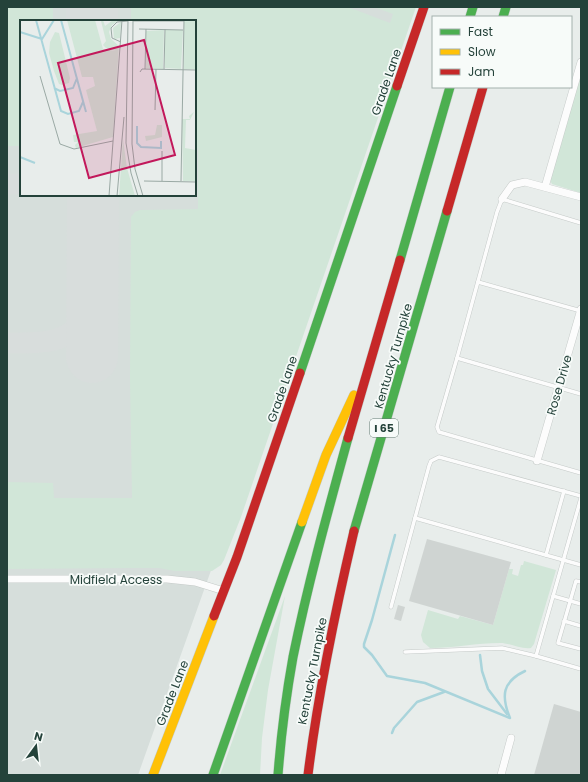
<svg xmlns="http://www.w3.org/2000/svg" width="588" height="782" font-family="Poppins,sans-serif">
<style>
.built{fill:#d6dedb;fill-rule:evenodd}
.green{fill:#d1e6d8}
.lines{fill:none;stroke-linecap:round;stroke-linejoin:round}
.stream{stroke:#a9d4db;stroke-width:2.5}
.taxiway{stroke:#d8dddc;stroke-width:21}
.runway{stroke:#d8dddc;stroke-width:52}
.building{fill:#cfd4d2}
.lane-casing{stroke:#c5cac8;stroke-width:4.5}
.street-casing{stroke:#c5cac8;stroke-width:8}
.fast-casing{stroke:#c3cbc8;stroke-width:10}
.slow-casing{stroke:#c3cbc8;stroke-width:10}
.jam-casing{stroke:#c3cbc8;stroke-width:10}
.lane{stroke:#fcfcfc;stroke-width:3.5}
.street{stroke:#fcfcfc;stroke-width:7}
.fast{stroke:#4caf50;stroke-width:9}
.slow{stroke:#ffc107;stroke-width:9}
.jam{stroke:#c62828;stroke-width:9}
.labels{text-anchor:middle;dominant-baseline:central;stroke-width:3.5;stroke-linejoin:round;paint-order:stroke}
.shield{fill:#f7fbf9;stroke:#637a73;stroke-width:1}
.shield-label{font-size:11px;font-weight:bold;fill:#24423a}
.street-label{font-size:12px;fill:#24423a;stroke:#f7fbf9}
.inset-river{fill:none;stroke:#a9d4db;stroke-width:2}
.inset-road{fill:none;stroke:#9aa9a4;stroke-width:1}
.view{fill:#c2185b;fill-opacity:0.15;stroke:#c2185b;stroke-width:2}
.inset-edge{fill:none;stroke:#24423a;stroke-width:2}
</style>
<rect width="100%" height="100%" fill="#e8edeb"/>
<path class="built" d="M7,7H412L138,775H7ZM21,21H195V195H21Z"/>
<g class="green">
<polygon points="7,7 53,7 53,21 21,21 21,146 7,146"/>
<polygon points="131,7 348,7 390,23 393,14 374,7 416,7 241,517 224,560 221,565 212,571 175,571 159,568 133,568 7,569 7,482 53,483 54,498 132,498 130,378 131,217 135,212 140,210 198,209 198,148 195,148 195,21 131,21"/>
<polygon points="581,70 581,193 552,184 550,180"/>
<path d="M524,561L556,570L534,644L531,648C522,650 510,643 500,643C477,643 454,648 430,648L423,642L421,635L428,610L458,619L460,616L493,625L509,569H513L512,574L518,576L521,565H523Z"/>
<polygon points="285,596 268,690 262,738 260,775 220,775"/>
</g>
<g class="lines">
<g class="stream">
<path d="M395,535L372,620L364,644V647L372,655L387,676L425,683L510,718C501,696 502,682 525,671"/>
<polyline points="480,655 482,671 488,689 507,714"/>
<polyline points="392,733 394,728 417,702 444,692"/>
</g>
<g class="taxiway">
<polyline points="7,184 21,184"/>
<path d="M7,343C37,343 71,346 86,314C89,308 91,300 92,293"/>
</g>
<g class="runway">
<polyline points="92,7 92,21"/>
<polyline points="92,357 93,195"/>
</g>
</g>
<g class="building">
<polygon points="427,539 511,562 493,625 409,601"/>
<polygon points="398,605 405,607 401,621 394,619"/>
<polygon points="554,704 581,712 581,775 534,775"/>
</g>
<g class="lines">
<g class="lane-casing">
<g id="lane">
<polyline points="478,282 581,311"/>
<polyline points="457,358 497,212 502,199 581,223"/>
<polyline points="581,394 457,358 437,427 439,432 581,473"/>
<polyline points="415,518 581,565"/>
<polyline points="546,555 564,491"/>
<polyline points="581,582 576,581 558,643 581,649"/>
<polyline points="553,596 581,604"/>
<polyline points="391,607 429,466 431,461 439,457 581,496"/>
<polyline points="564,621 581,626"/>
<polyline points="405,652 502,648 536,656 581,498"/>
<polyline points="536,656 581,669"/>
</g>
</g>
<g class="street-casing">
<g id="street">
<polyline points="545,187 581,62"/>
<polyline points="502,199 512,185 525,182 581,197"/>
<polyline points="537,461 581,309"/>
<polyline points="7,579 167,579 195,582 224,591"/>
<polyline points="501,775 511,738"/>
</g>
</g>
<g class="fast-casing">
<g id="fast">
<polyline points="470,17 473,7"/>
<polyline points="503,17 506,7"/>
<polyline points="400,260 450,87"/>
<polyline points="300,373 397,86"/>
<polyline points="354,531 447,211"/>
<polyline points="213,775 302,522"/>
<path d="M278,775C281,735 286,696 293,657C308,583 328,511 348,438"/>
</g>
</g>
<g class="slow-casing">
<g id="slow">
<polyline points="302,522 326,455 354,395"/>
<polyline points="153,775 214,616"/>
</g>
</g>
<g class="jam-casing">
<g id="jam">
<polyline points="397,86 424,7"/>
<polyline points="447,211 483,87"/>
<polyline points="348,438 400,260"/>
<polyline points="214,616 237,557 300,373"/>
<path d="M308,775C318,693 335,612 354,531"/>
</g>
</g>
<use href="#lane" class="lane"/>
<use href="#street" class="street"/>
<use href="#fast" class="fast"/>
<use href="#slow" class="slow"/>
<use href="#jam" class="jam"/>
</g>
<g class="labels">
<rect class="shield" x="370" y="419" width="28" height="18" rx="3"/>
<g class="shield-label">
<text x="384" y="428">I 65</text>
</g>
<g class="street-label">
<text transform="translate(386 82) rotate(-71)">Grade Lane</text>
<text transform="translate(393 356) rotate(-74)">Kentucky Turnpike</text>
<text transform="translate(559 385) rotate(-74)">Rose Drive</text>
<text transform="translate(282 389) rotate(-71)">Grade Lane</text>
<text x="116" y="579">Midfield Access</text>
<text transform="translate(312 671) rotate(-79)">Kentucky Turnpike</text>
<text transform="translate(172 693) rotate(-69)">Grade Lane</text>
</g>
</g>
<g transform="translate(20 20)">
<rect width="176" height="176" fill="#e8edeb"/>
<path d="M47,0H75L83,29L96,31L86,28L83,25L86,21L81,1L77,0H83L85,6L93,0H99L92,5L89,12L91,19L99,26L93,117L56,128L55,125L58,122H54L53,115L77,111L66,70L75,66L73,57H62ZM164,0H176V49H164ZM101,2L100,18L94,19L93,8ZM144,10L143,49L126,48V11ZM145,10H163L161,49L145,48ZM35,12L39,13L50,58L49,63L42,65L39,64L34,51L29,33L30,22ZM174,92L170,100H166L165,128L176,130V161H163L162,99H170L169,96ZM137,105H142V117L126,121L125,116L135,115ZM103,119L107,148L115,176H99Z" fill="#d1e6d8"/>
<path class="inset-river" d="M16,0L41,91L48,94L59,91L63,82M41,0L66,92M0,12L22,19L34,0M34,68L40,71L53,68L57,58M117,106V123L121,127L141,128V121M0,137L15,143"/>
<path class="inset-road" d="M108,0L106,123L111,153L118,176M113,0L112,124L115,149L123,176M113,1H164M119,9L163,10M101,22L92,18L91,8L97,2L108,1M125,49L126,9M144,49L145,9M120,52L122,49L176,50M20,56L40,124L54,129L93,121M135,90L136,49M124,161L176,162M142,161V131M161,161L164,0M89,176L102,0M97,176L104,97"/>
<path class="view" d="M124,20L155,135L69,158L38,43Z"/>
<rect width="176" height="176" class="inset-edge"/>
</g>
<rect width="588" height="782" fill="none" stroke="#24423a" stroke-width="16"/>
<rect x="432" y="16" width="140" height="72" fill="#f7fbf9" stroke="#a3b1ad"/>
<rect x="440" y="29" width="20" height="6" fill="#4caf50" stroke="#a3b1ad"/>
<text x="468" y="36" font-size="12" fill="#24423a">Fast</text>
<rect x="440" y="49" width="20" height="6" fill="#ffc107" stroke="#a3b1ad"/>
<text x="468" y="56" font-size="12" fill="#24423a">Slow</text>
<rect x="440" y="69" width="20" height="6" fill="#c62828" stroke="#a3b1ad"/>
<text x="468" y="76" font-size="12" fill="#24423a">Jam</text>
<g transform="translate(36 746) rotate(15)" stroke="#f7fbf9" stroke-width="3" paint-order="stroke">
<path d="M0-3L7 15L0 10L-7 15Z" fill="#24423a"/>
<text y="-6" font-size="11" font-weight="bold" text-anchor="middle" fill="#24423a">N</text>
</g>
</svg>
